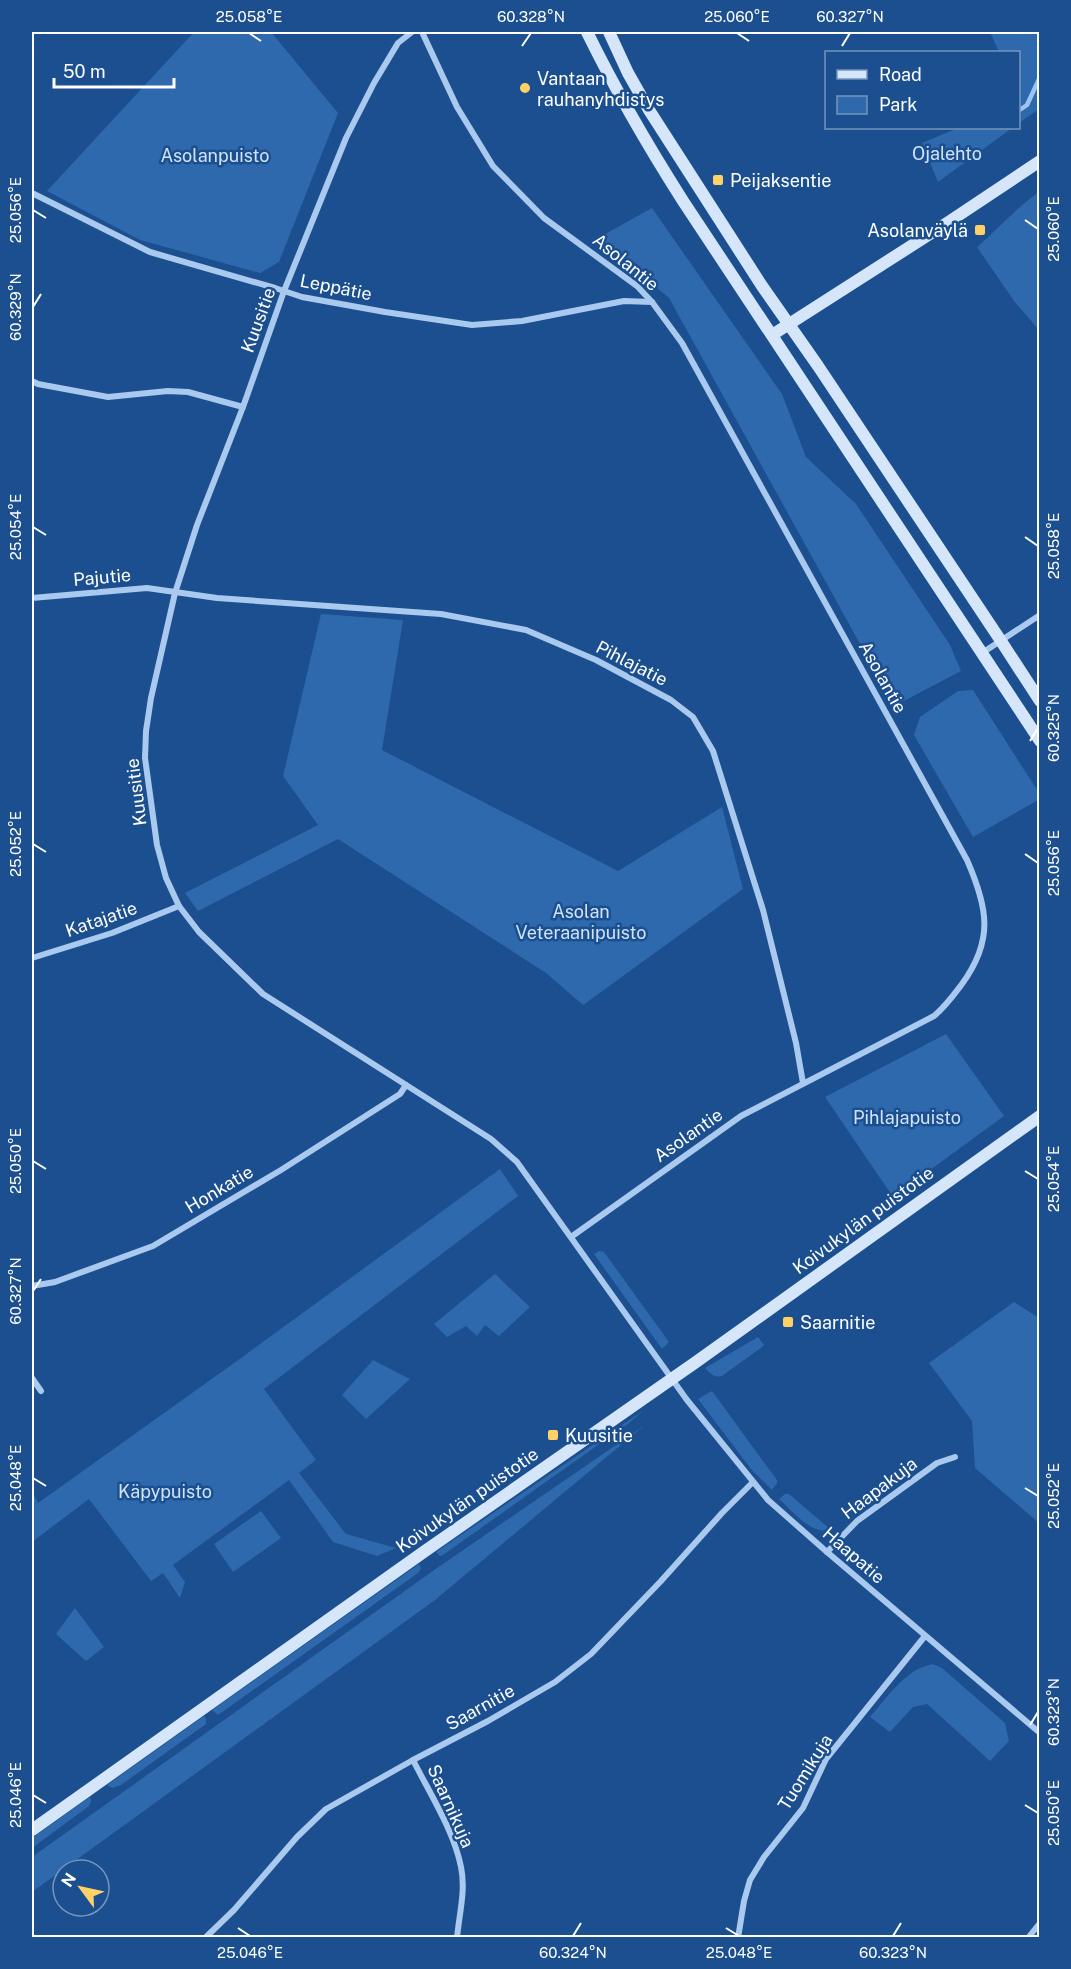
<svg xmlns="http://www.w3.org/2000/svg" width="1071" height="1969" font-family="'Public Sans',sans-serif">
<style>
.green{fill:#2e69ad}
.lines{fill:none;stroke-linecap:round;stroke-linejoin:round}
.stream{stroke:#9cc4f0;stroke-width:4.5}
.street{stroke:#a9c9ee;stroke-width:6}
.secondary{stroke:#d6e6fa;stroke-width:12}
.ticks{fill:none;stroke:#fff;stroke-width:2}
.poi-dot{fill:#ffd166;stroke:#1b4f8f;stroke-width:2}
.labels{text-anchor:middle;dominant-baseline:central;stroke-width:5;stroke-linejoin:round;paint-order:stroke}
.poi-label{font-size:18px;fill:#fff;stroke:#1b4f8f;text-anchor:start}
.park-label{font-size:18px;fill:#cfe3fa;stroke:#1b4f8f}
.street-label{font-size:18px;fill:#fff;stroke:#1b4f8f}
.neatline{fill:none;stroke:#fff;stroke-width:2}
.ticks-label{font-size:15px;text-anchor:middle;fill:#fff}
</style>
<rect width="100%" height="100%" fill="#1b4f8f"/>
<g class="green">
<polygon points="194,32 271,32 338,113 279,262 260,273 140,240 47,191"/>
<polygon points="990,32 1039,32 1039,109 1019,123 1018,52 999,52"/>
<polygon points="958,128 1012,128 938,182 922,143"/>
<path d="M1039,192V330L1014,301L977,247C998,229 1017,207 1039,192Z"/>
<polygon points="652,208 782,394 806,457 856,504 950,645 961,671 900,703 886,691 669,298 598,238"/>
<polygon points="321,614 403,620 382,750 618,871 722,807 743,889 583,1005 546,973 338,839 198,911 185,893 318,825 283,776"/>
<polygon points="973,690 1039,793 1040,799 973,837 914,735 920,717 958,691"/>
<polygon points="946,1034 1004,1116 893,1197 825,1097"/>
<polygon points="500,1169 518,1196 264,1389 316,1460 299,1473 346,1534 396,1548 377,1556 333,1542 289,1480 173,1565 185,1582 180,1598 163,1573 151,1581 89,1499 32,1542 32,1491 38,1503 241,1358"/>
<polygon points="599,1251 604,1252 669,1342 662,1349 594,1254"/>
<polygon points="495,1274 530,1307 499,1336 485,1325 477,1336 466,1326 447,1337 434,1324"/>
<polygon points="1014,1302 1039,1318 1039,1523 975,1468 972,1421 929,1363"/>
<path d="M758,1337L764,1345L762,1347L722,1376C714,1378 711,1374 705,1368Z"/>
<polygon points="373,1360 410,1379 366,1419 342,1395"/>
<polygon points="712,1391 777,1480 777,1483 772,1490 751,1469 698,1399"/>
<polygon points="644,1410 629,1423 443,1555 440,1556 436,1552"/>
<polygon points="645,1425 435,1600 32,1892 32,1857 437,1568"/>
<path d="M785,1494H789L831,1530C810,1535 793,1511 779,1499Z"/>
<polygon points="261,1511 281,1538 233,1572 214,1544"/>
<polygon points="419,1564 421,1569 418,1573 218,1715 212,1710"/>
<polygon points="75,1608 104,1647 86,1661 56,1634"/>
<path d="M933,1664L942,1668L1005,1723L1009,1741L990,1761L927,1704L913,1707L890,1732L870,1717C888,1697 905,1669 933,1664Z"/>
<polygon points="204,1716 206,1719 206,1724 121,1785 112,1788 107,1785"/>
<polygon points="90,1797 91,1801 89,1806 32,1848 32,1838"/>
</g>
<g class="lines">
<g class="stream">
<polyline points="1018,111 1027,105 1040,77"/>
<polyline points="1039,226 1040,226"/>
</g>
<g class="street">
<polyline points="412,32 398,43 374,83 346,138 284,291 243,407 197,525 175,593 151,698 146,731 145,758 157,845 166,878 179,906 199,932 263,994 491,1139 517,1162 687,1400 768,1500 827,1552 1040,1733"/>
<path d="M422,32L457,107L493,166L544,218L637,286L652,302L682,343L967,860C988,908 994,940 962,984C953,996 945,1007 934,1016L741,1116L571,1237"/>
<polyline points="32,193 150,252 275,288 302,297 385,312 472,325 522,321 624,301 652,302"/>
<polyline points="32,381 38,384 108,397 168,391 188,392 243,407"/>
<polyline points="32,598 147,588 217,598 441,614 526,630 596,660 671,700 693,717 713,751 763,910 796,1043 803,1083"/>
<polyline points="982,653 1040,615"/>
<polyline points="32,958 112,933 179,906"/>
<polyline points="32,1286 55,1282 153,1246 281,1170 400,1094 406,1085"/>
<polyline points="32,1378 41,1391"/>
<polyline points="827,1552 857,1521 937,1463 955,1457"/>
<path d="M413,1760C429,1792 454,1831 461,1867C466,1890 459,1915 457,1938"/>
<polyline points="205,1938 234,1910 297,1837 326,1809 413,1760 488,1721 555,1682 591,1654 661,1581 722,1513 753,1482"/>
<polyline points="738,1938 744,1901 750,1880 764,1857 803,1808 826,1759 925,1636"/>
<polyline points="1028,1938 1040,1923"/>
</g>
<g class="secondary">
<path d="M587,32C616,91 648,146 683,201L1040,741"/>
<polyline points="609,32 628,73 649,110 701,191 762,286 818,366 1001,641 1040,701"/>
<polyline points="772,335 947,223 1040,161"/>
<polyline points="32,1830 425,1551 696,1362 1040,1116"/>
</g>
</g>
<path class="ticks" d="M249,33L261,41M737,33L749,41M522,46L531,33M842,46L850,33M33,210L46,218M1025,220L1038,229M33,307L41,294M33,527L46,535M1025,537L1038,546M1030,741L1038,728M33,844L46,852M1025,854L1038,863M33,1161L46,1169M1025,1171L1038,1179M33,1291L41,1279M33,1478L46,1486M1025,1488L1038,1496M1030,1725L1038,1712M33,1795L46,1803M1025,1805L1038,1813M238,1928L250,1936M726,1928L739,1936M573,1936L581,1923M893,1936L901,1923"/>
<g class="poi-dot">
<circle cx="525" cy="88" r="6"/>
<rect x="712" y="174" width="12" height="12" rx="3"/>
<rect x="974" y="224" width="12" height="12" rx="3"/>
<rect x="782" y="1316" width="12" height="12" rx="3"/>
<rect x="547" y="1429" width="12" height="12" rx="3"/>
</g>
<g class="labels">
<g class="poi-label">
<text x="537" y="78">Vantaan<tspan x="537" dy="21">rauhanyhdistys</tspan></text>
<text x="730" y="180">Peijaksentie</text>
<text x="968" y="230" text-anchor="end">Asolanväylä</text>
<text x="800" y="1322">Saarnitie</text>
<text x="565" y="1435">Kuusitie</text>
</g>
<g class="park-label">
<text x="947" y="153">Ojalehto</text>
<text x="215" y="155">Asolanpuisto</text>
<text x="581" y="911">Asolan<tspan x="581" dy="21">Veteraanipuisto</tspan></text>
<text x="907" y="1117">Pihlajapuisto</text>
<text x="165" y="1491">Käpypuisto</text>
</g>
<g class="street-label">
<text transform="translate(626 262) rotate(39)">Asolantie</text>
<text transform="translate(336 287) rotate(11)">Leppätie</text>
<text transform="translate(258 320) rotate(-70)">Kuusitie</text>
<text transform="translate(102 577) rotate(-5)">Pajutie</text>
<text transform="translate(632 663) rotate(27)">Pihlajatie</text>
<text transform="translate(883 677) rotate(61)">Asolantie</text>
<text transform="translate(136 792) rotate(-97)">Kuusitie</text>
<text transform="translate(101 919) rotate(-19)">Katajatie</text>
<text transform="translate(688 1135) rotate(-35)">Asolantie</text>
<text transform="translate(219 1189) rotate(-31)">Honkatie</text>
<text transform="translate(863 1220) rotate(-36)">Koivukylän puistotie</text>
<text transform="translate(879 1488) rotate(-37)">Haapakuja</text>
<text transform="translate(467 1500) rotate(-35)">Koivukylän puistotie</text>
<text transform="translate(854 1555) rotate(41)">Haapatie</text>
<text transform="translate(480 1707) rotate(-29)">Saarnitie</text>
<text transform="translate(805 1772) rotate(-58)">Tuomikuja</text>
<text transform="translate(451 1806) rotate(66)">Saarnikuja</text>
</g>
</g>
<rect width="1071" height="1969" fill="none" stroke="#1b4f8f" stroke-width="66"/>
<rect x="825" y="51" width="195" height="78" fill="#1b4f8f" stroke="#7695bc" stroke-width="1.5"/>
<rect x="837" y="70" width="30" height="9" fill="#d6e6fa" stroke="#7695bc" stroke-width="1.5"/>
<text x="879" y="81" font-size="18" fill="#ffffff">Road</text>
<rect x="837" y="96" width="30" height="18" fill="#2e69ad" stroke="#7695bc" stroke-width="1.5"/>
<text x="879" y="111" font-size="18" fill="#ffffff">Park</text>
<g transform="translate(81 1888) rotate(303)"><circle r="28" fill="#1b4f8f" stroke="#7695bc" stroke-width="1.5"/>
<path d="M0-4.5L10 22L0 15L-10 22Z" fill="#ffd166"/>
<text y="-9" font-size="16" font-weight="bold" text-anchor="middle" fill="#ffffff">N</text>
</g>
<path d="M54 78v9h120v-9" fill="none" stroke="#ffffff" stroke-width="3"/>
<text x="63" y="78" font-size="18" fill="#ffffff" stroke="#1b4f8f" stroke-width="4.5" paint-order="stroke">50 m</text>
<rect x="33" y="33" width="1005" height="1903" class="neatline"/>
<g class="ticks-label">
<text x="249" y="22">25.058°E</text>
<text x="531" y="22">60.328°N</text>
<text x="737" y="22">25.060°E</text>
<text x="850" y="22">60.327°N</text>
<text transform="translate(16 210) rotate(-90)" y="5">25.056°E</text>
<text transform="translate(1054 229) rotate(-90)" y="5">25.060°E</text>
<text transform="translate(16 307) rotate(-90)" y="5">60.329°N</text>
<text transform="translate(16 527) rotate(-90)" y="5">25.054°E</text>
<text transform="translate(1054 546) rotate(-90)" y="5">25.058°E</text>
<text transform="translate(1054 728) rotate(-90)" y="5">60.325°N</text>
<text transform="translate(16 844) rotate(-90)" y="5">25.052°E</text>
<text transform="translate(1054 863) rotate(-90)" y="5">25.056°E</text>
<text transform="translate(16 1161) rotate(-90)" y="5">25.050°E</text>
<text transform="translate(1054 1179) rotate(-90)" y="5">25.054°E</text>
<text transform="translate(16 1291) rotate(-90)" y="5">60.327°N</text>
<text transform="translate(16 1478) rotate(-90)" y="5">25.048°E</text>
<text transform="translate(1054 1496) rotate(-90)" y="5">25.052°E</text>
<text transform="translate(1054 1712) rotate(-90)" y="5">60.323°N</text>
<text transform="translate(16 1795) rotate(-90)" y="5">25.046°E</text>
<text transform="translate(1054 1813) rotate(-90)" y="5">25.050°E</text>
<text x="250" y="1958">25.046°E</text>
<text x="573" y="1958">60.324°N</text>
<text x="739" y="1958">25.048°E</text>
<text x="893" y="1958">60.323°N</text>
</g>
</svg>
